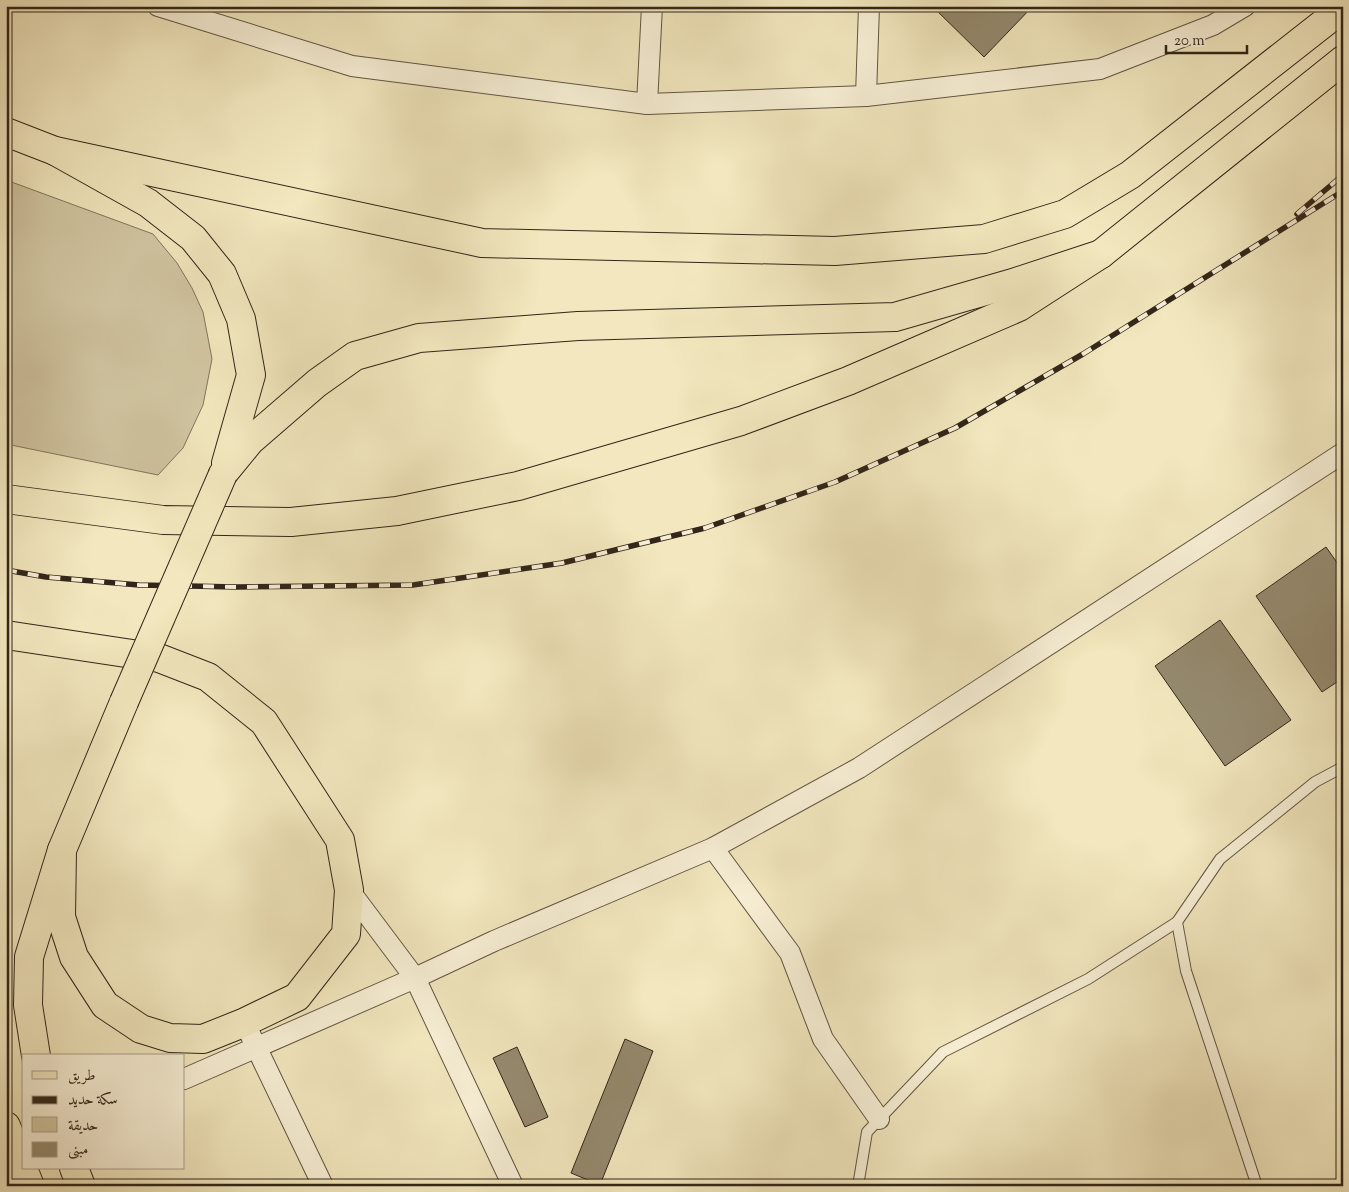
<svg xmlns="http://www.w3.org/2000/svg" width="1349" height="1192" font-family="'Sorts Mill Goudy',Amiri,serif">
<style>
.green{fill:#d1c6a2;stroke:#81765e}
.building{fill:#958a6f;stroke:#312619}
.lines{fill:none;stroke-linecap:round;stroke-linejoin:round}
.service-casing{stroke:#615642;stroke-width:12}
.minor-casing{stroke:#615642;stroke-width:22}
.primary-casing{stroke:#312619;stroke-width:30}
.trunk-casing{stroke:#312619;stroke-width:30}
.service{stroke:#f7efd5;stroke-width:10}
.minor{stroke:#f7efd5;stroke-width:20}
.primary{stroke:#f2e7be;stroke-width:28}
.trunk{stroke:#f2e7be;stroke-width:28}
.rail-casing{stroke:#312619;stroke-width:5.5}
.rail{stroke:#f7efd5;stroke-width:4;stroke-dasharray:11;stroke-linecap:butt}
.trunk-bridge-casing{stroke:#312619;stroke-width:30;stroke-linecap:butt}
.trunk-bridge{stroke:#f2e7be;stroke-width:28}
</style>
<rect width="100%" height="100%" fill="#f2e7be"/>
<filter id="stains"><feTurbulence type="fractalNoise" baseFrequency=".004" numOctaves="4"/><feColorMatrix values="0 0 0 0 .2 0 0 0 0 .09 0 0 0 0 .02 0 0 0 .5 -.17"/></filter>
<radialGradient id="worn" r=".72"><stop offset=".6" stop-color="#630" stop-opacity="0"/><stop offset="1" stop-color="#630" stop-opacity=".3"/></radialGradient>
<polygon class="green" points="6,180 153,234 177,263 192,288 203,312 212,359 203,405 183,448 158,475 6,444"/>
<g class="building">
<polygon points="932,6 1033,6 984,57"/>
<polygon points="1326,547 1343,571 1343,678 1322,692 1256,596"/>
<polygon points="1220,620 1291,720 1225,766 1155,666"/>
<polygon points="625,1039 653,1051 600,1185 571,1173"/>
<polygon points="517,1047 548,1117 525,1127 493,1058"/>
</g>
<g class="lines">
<g class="service-casing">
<g id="service">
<polyline points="858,1186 867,1132 943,1052 1088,979 1177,922"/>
<polyline points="1257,1186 1186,971 1177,922 1220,859 1315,782 1343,767"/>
</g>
</g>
<g class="minor-casing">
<g id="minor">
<polyline points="158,6 352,66 647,104 866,96 1100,69 1213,25 1245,6"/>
<polyline points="866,96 869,6"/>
<polyline points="647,104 652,6"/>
<polyline points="713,848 790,953 823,1039 879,1119"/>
<polyline points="349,890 415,978 513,1186"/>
<polyline points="250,1034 323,1186"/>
<polyline points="184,1079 415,978 494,941 713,848 859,768 1343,453"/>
</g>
</g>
<g class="primary-casing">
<g id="primary">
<polyline points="6,132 55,151 482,243 835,251 984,239 1065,214 1130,175 1343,8"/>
<polyline points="6,499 163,520 291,522 397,511 518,486 741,421 848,381 1019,307 1101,254 1343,60"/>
</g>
</g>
<g class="trunk-casing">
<g id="trunk">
<polyline points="55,151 148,203 193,238 222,274 241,319 251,375 226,463"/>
<polyline points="223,474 250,441 317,383 355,356 419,338 578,326 895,317 1013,283 1101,254"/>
<polyline points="6,635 159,658 208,677 264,722 340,840 349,890 346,934 297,997 243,1023 203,1039 170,1038 141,1029 105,1005 74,957 61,917 62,850"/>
<polyline points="36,1056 28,1005 29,957 62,850 124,702"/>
<polyline points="6,1126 30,1186"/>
<polyline points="74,1168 81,1186"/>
</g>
</g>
<use href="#service" class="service"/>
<use href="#minor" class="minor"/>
<use href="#primary" class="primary"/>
<use href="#trunk" class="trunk"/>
<g class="rail-casing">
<g id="rail">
<polyline points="1297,214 1343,175"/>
<polyline points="6,570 46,577 139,585 237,587 413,585 562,563 705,528 835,482 955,428 1083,354 1343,191"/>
</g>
</g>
<use href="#rail" class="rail"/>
<g class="trunk-bridge-casing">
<polyline id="trunk-bridge" points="124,702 223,474"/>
</g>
<use href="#trunk-bridge" class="trunk-bridge"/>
</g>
<rect width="1349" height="1192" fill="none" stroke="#f2e7be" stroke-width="25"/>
<rect x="8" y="8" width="1334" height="1177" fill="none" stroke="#312619" stroke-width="2.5"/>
<rect x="12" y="12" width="1324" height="1167" fill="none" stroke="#312619"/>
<rect x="22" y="1054" width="162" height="115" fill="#f7efd5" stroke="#a89f8a"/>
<rect x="32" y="1071" width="25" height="8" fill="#f2e7be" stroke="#a89f8a"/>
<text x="68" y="1080" font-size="15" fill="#312619">طريق</text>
<rect x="32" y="1096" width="25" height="8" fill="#312619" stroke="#a89f8a"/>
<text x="68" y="1104" font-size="15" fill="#312619">سكة حديد</text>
<rect x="32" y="1117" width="25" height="15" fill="#d1c6a2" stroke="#a89f8a"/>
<text x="68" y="1130" font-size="15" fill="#312619">حديقة</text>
<rect x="32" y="1142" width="25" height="15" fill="#958a6f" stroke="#a89f8a"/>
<text x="68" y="1154" font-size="15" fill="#312619">مبنى</text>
<path d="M1166 45v8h81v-8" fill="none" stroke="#312619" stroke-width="2.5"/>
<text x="1174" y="45" font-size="15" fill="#312619" stroke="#f7efd5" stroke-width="4" paint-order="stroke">20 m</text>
<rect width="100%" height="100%" filter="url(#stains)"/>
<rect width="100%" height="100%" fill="url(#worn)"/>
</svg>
